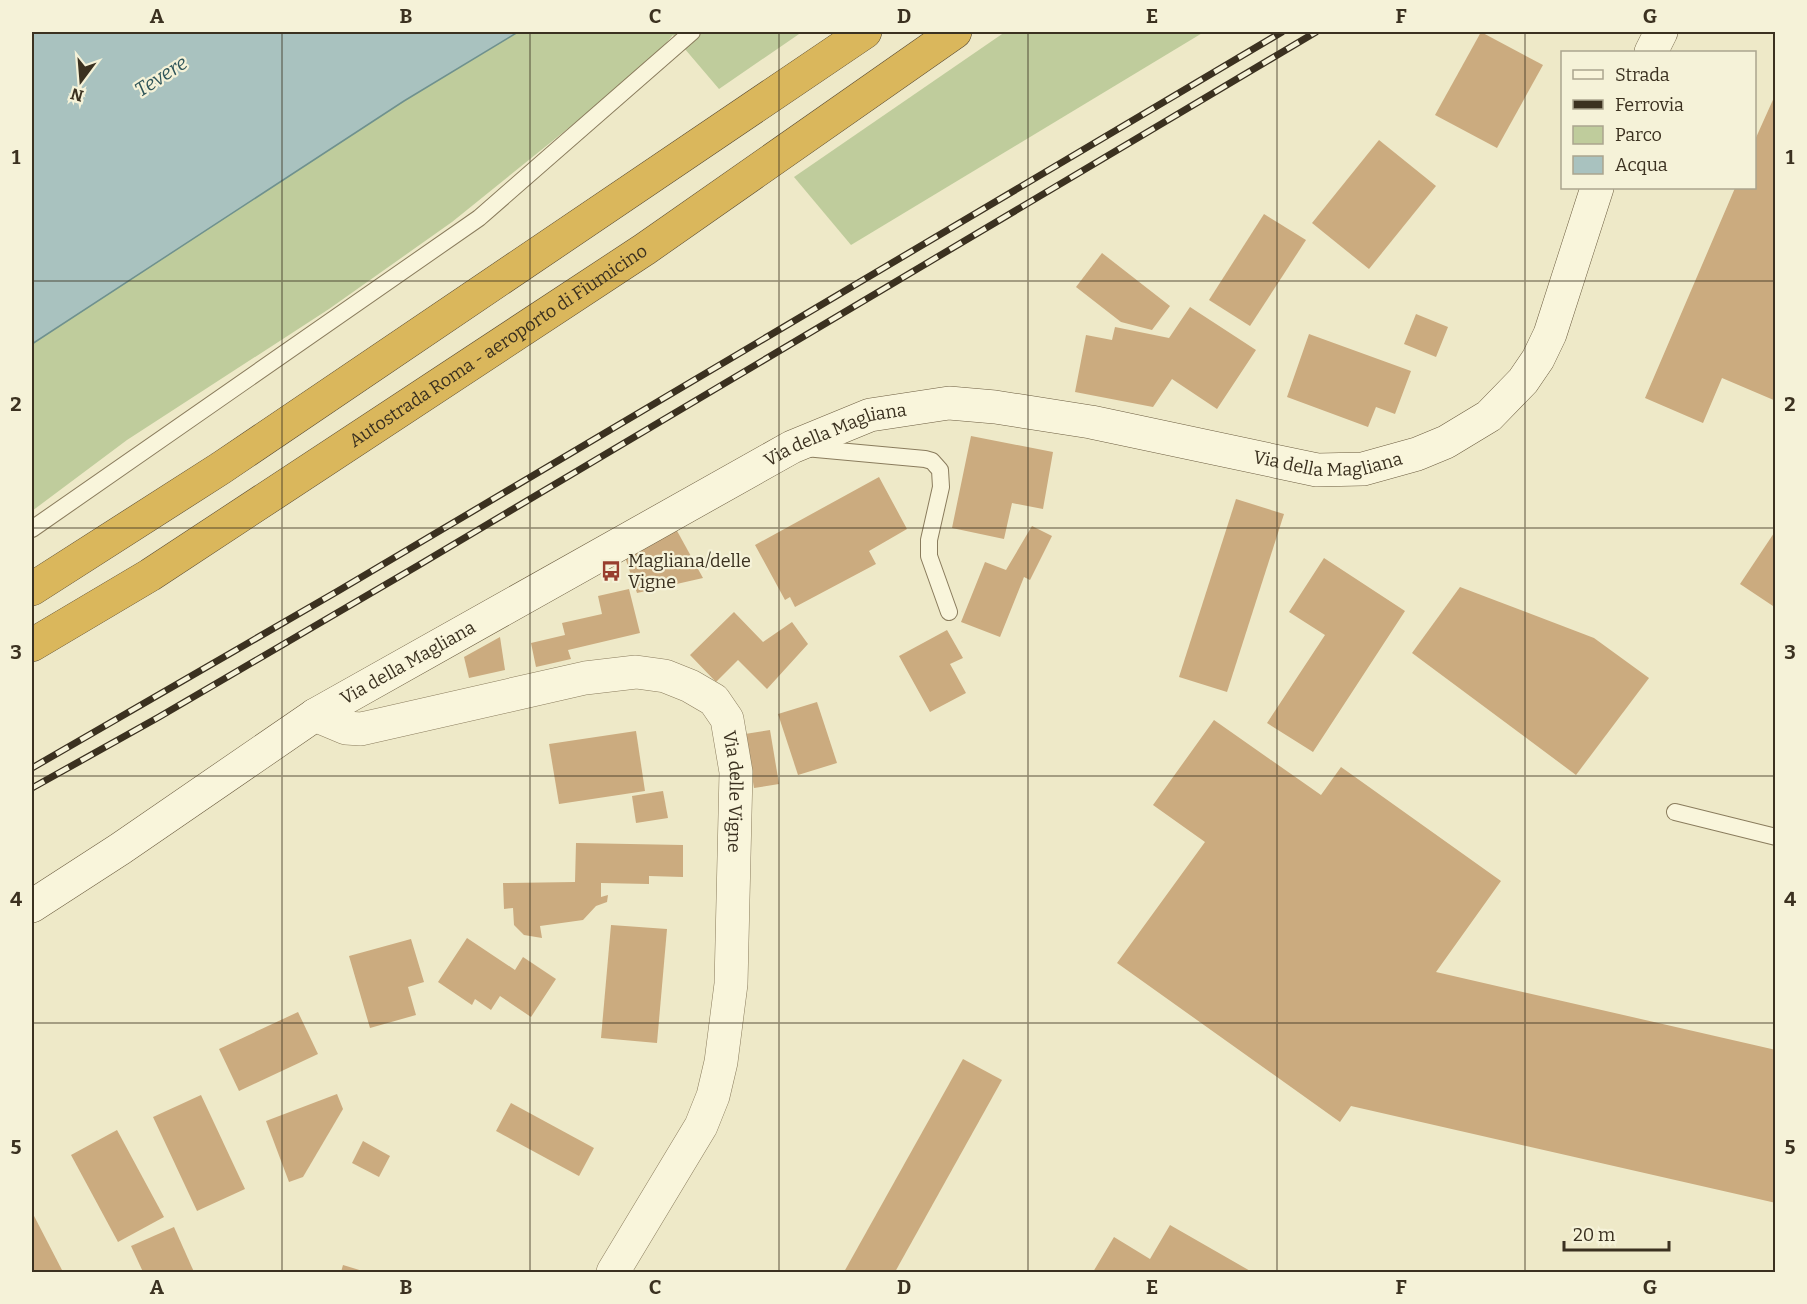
<svg xmlns="http://www.w3.org/2000/svg" width="1807" height="1304" font-family="Bitter,serif">
<style>
.green{fill:#bfcc9c}
.water{fill:#a9c2bf;stroke:#6f918e;stroke-width:1.5}
.building{fill:#cbab7f}
.lines{fill:none;stroke-linecap:round;stroke-linejoin:round}
.service-casing{stroke:#8a7c5d;stroke-width:18}
.minor-casing{stroke:#8a7c5d;stroke-width:34}
.secondary-casing{stroke:#6c5d40;stroke-width:34}
.motorway-casing{stroke:#584931;stroke-width:34}
.service{stroke:#f9f5db;stroke-width:16}
.minor{stroke:#f9f5db;stroke-width:33}
.secondary{stroke:#f9f5db;stroke-width:33}
.motorway{stroke:#dab75c;stroke-width:33}
.rail-casing{stroke:#3b3120;stroke-width:7}
.rail{stroke:#f5f2d8;stroke-width:4.5;stroke-dasharray:14;stroke-linecap:butt}
.grid{fill:none;stroke:#3b3120;stroke-width:1.5;stroke-opacity:0.55}
.labels{text-anchor:middle;dominant-baseline:central;stroke-width:4.5;stroke-linejoin:round;paint-order:stroke}
.street-label{font-size:18px;fill:#3b3120;stroke:#f5f2d8}
.poi-label{font-size:18px;fill:#3b3120;stroke:#f5f2d8;text-anchor:start}
.water-label{font-size:20px;font-style:italic;fill:#30565a;stroke:#f5f2d8}
.neatline{fill:none;stroke:#3b3120;stroke-width:2}
.grid-label{font-size:20px;text-anchor:middle;font-weight:bold;fill:#3b3120}
</style>
<rect width="100%" height="100%" fill="#eee9c8"/>
<g class="green">
<polygon points="518,32 802,32 719,89 673,35 648,64 452,222 329,309 127,440 32,511 32,344 404,101"/>
<polygon points="1005,32 1204,32 851,245 794,177"/>
</g>
<polygon class="water" points="32,32 518,32 404,101 32,344"/>
<g class="building">
<polygon points="1481,32 1543,65 1497,148 1435,115"/>
<polygon points="1776,93 1776,401 1722,378 1703,423 1645,398 1735,188 1754,188 1754,142"/>
<polygon points="1379,140 1436,186 1369,269 1312,223"/>
<polygon points="1264,214 1306,240 1250,326 1209,300"/>
<polygon points="1102,253 1170,306 1152,330 1121,322 1076,287"/>
<polygon points="1190,307 1256,350 1217,409 1172,379 1153,407 1075,392 1086,335 1112,340 1115,327 1169,338"/>
<polygon points="1416,314 1448,327 1436,357 1404,344"/>
<polygon points="1309,334 1411,371 1395,414 1376,407 1368,427 1287,397"/>
<polygon points="971,436 1053,452 1043,509 1012,503 1004,539 952,528"/>
<polygon points="879,477 907,529 869,551 876,564 795,607 790,597 785,600 755,545"/>
<polygon points="1236,499 1284,514 1227,692 1179,677"/>
<polygon points="1032,526 1052,536 1030,580 1024,577 1000,637 961,622 985,562 1006,570"/>
<polygon points="676,529 703,578 637,593 625,557"/>
<polygon points="1776,530 1776,608 1740,584"/>
<polygon points="1324,558 1405,611 1313,752 1267,723 1325,635 1289,612"/>
<polygon points="1460,587 1594,638 1649,678 1576,775 1412,653"/>
<polygon points="629,589 640,633 568,650 571,659 536,667 531,643 565,635 562,623 602,614 598,596"/>
<polygon points="734,612 763,642 792,622 808,644 767,689 738,660 716,682 690,655"/>
<polygon points="947,630 963,658 950,664 966,693 930,712 899,656"/>
<polygon points="500,637 505,670 469,678 464,657"/>
<polygon points="817,702 837,763 798,775 778,714"/>
<polygon points="1214,720 1321,795 1341,767 1501,881 1436,972 1776,1050 1776,1203 1351,1106 1340,1122 1117,963 1205,842 1153,805"/>
<polygon points="770,730 779,784 754,788 745,734"/>
<polygon points="636,731 645,791 559,804 549,744"/>
<polygon points="663,791 668,818 636,823 632,796"/>
<polygon points="576,843 683,845 683,877 649,876 649,884 601,883 601,897 608,895 607,902 596,906 583,920 540,926 542,938 524,935 514,925 513,908 504,909 503,883 575,882"/>
<polygon points="611,925 667,929 657,1043 601,1038"/>
<polygon points="467,938 515,970 523,957 556,979 531,1017 500,996 491,1010 475,999 472,1005 438,982"/>
<polygon points="411,939 424,982 408,987 416,1015 370,1028 349,956"/>
<polygon points="298,1012 318,1054 239,1091 219,1049"/>
<polygon points="963,1059 1002,1080 895,1272 844,1272"/>
<polygon points="337,1094 343,1109 303,1177 289,1182 266,1121"/>
<polygon points="201,1095 245,1189 197,1211 153,1117"/>
<polygon points="511,1103 594,1148 579,1176 496,1131"/>
<polygon points="117,1130 164,1217 118,1242 71,1155"/>
<polygon points="363,1141 390,1156 379,1177 352,1163"/>
<polygon points="32,1212 63,1272 32,1272"/>
<polygon points="1170,1225 1252,1272 1093,1272 1114,1237 1150,1259"/>
<polygon points="174,1227 194,1272 143,1272 131,1246"/>
<polygon points="343,1265 366,1272 341,1272"/>
</g>
<g class="lines">
<g class="service-casing">
<g id="service">
<polyline points="805,448 925,459 932,461 940,470 941,487 929,540 929,556 949,612"/>
<polyline points="32,529 479,218 692,32"/>
<polyline points="1675,812 1776,837"/>
</g>
</g>
<g class="minor-casing">
<g id="minor">
<path id="s1" d="M315,715L346,728L361,729L585,678L636,672L665,676L690,686L714,700L727,719L736,772L731,984L721,1062L713,1096L701,1126L613,1272"/>
</g>
</g>
<g class="secondary-casing">
<g id="secondary">
<polyline points="1651,52 1661,32"/>
<path id="s2" d="M32,906L120,849L315,715L792,447L870,415L949,403L995,407L1091,422L1317,470L1363,469L1417,454L1446,442L1489,416L1523,381L1538,359L1550,334L1597,188"/>
</g>
</g>
<g class="motorway-casing">
<g id="motorway">
<polyline points="32,589 221,468 865,32"/>
<path id="s3" d="M32,645L150,575L645,249L955,32"/>
</g>
</g>
<use href="#service" class="service"/>
<use href="#minor" class="minor"/>
<use href="#secondary" class="secondary"/>
<use href="#motorway" class="motorway"/>
<g class="rail-casing">
<g id="rail">
<polyline points="32,768 338,591 1282,32"/>
<polyline points="32,788 159,717 419,565 1316,32"/>
</g>
</g>
<use href="#rail" class="rail"/>
</g>
<path class="grid" d="M282,32V1272M530,32V1272M779,32V1272M1028,32V1272M1277,32V1272M1525,32V1272M32,281H1776M32,528H1776M32,776H1776M32,1023H1776"/>
<defs>
<g id="bus-bare" transform="scale(1.62)"><path d="M-5-6H5V4H4V6H2V4H-2V6H-4V4H-5ZM-3.5-4V0h7V-4ZM-3.5 1.2v1.5H-2V1.2ZM2 1.2v1.5H3.5V1.2Z" fill="#983e2e" stroke="#f5f2d8" stroke-width="2.5" paint-order="stroke"/></g>
</defs>
<g fill-rule="evenodd">
<use href="#bus-bare" x="611" y="571"/>
</g>
<g class="labels">
<g class="street-label">
<text stroke="none"><textPath href="#s3" startOffset="554">Autostrada Roma - aeroporto di Fiumicino</textPath></text>
<text stroke="none"><textPath href="#s2" startOffset="934">Via della Magliana</textPath></text>
<text stroke="none"><textPath href="#s2" startOffset="1438">Via della Magliana</textPath></text>
<text stroke="none"><textPath href="#s2" startOffset="448">Via della Magliana</textPath></text>
<text stroke="none"><textPath href="#s1" startOffset="510">Via delle Vigne</textPath></text>
</g>
<g class="poi-label">
<text x="628" y="561">Magliana/delle<tspan x="628" dy="21">Vigne</tspan></text>
</g>
<g class="water-label">
<text transform="translate(161 76) rotate(-33)">Tevere</text>
</g>
</g>
<rect width="1807" height="1304" fill="none" stroke="#f5f2d8" stroke-width="66"/>
<rect x="1561" y="51" width="195" height="138" fill="#f5f2d8" stroke="#aba58e" stroke-width="1.5"/>
<rect x="1573" y="70" width="30" height="9" fill="#f9f5db" stroke="#aba58e" stroke-width="1.5"/>
<text x="1615" y="81" font-size="18" fill="#3b3120">Strada</text>
<rect x="1573" y="100" width="30" height="9" fill="#3b3120" stroke="#aba58e" stroke-width="1.5"/>
<text x="1615" y="111" font-size="18" fill="#3b3120">Ferrovia</text>
<rect x="1573" y="126" width="30" height="18" fill="#bfcc9c" stroke="#aba58e" stroke-width="1.5"/>
<text x="1615" y="141" font-size="18" fill="#3b3120">Parco</text>
<rect x="1573" y="156" width="30" height="18" fill="#a9c2bf" stroke="#aba58e" stroke-width="1.5"/>
<text x="1615" y="171" font-size="18" fill="#3b3120">Acqua</text>
<g transform="translate(81 81) rotate(196)" stroke="#f5f2d8" stroke-width="4.5" paint-order="stroke">
<path d="M0-4.5L10 22L0 15L-10 22Z" fill="#3b3120"/>
<text y="-9" font-size="16" font-weight="bold" text-anchor="middle" fill="#3b3120">N</text>
</g>
<path d="M1564 1241v9h105v-9" fill="none" stroke="#3b3120" stroke-width="3"/>
<text x="1573" y="1241" font-size="18" fill="#3b3120" stroke="#f5f2d8" stroke-width="4.5" paint-order="stroke">20 m</text>
<rect x="33" y="33" width="1741" height="1238" class="neatline"/>
<g class="grid-label">
<text x="157" y="23">A</text>
<text x="406" y="23">B</text>
<text x="655" y="23">C</text>
<text x="904" y="23">D</text>
<text x="1152" y="23">E</text>
<text x="1401" y="23">F</text>
<text x="1650" y="23">G</text>
<text x="16" y="164">1</text>
<text x="1790" y="164">1</text>
<text x="16" y="411">2</text>
<text x="1790" y="411">2</text>
<text x="16" y="659">3</text>
<text x="1790" y="659">3</text>
<text x="16" y="906">4</text>
<text x="1790" y="906">4</text>
<text x="16" y="1154">5</text>
<text x="1790" y="1154">5</text>
<text x="157" y="1294">A</text>
<text x="406" y="1294">B</text>
<text x="655" y="1294">C</text>
<text x="904" y="1294">D</text>
<text x="1152" y="1294">E</text>
<text x="1401" y="1294">F</text>
<text x="1650" y="1294">G</text>
</g>
</svg>
